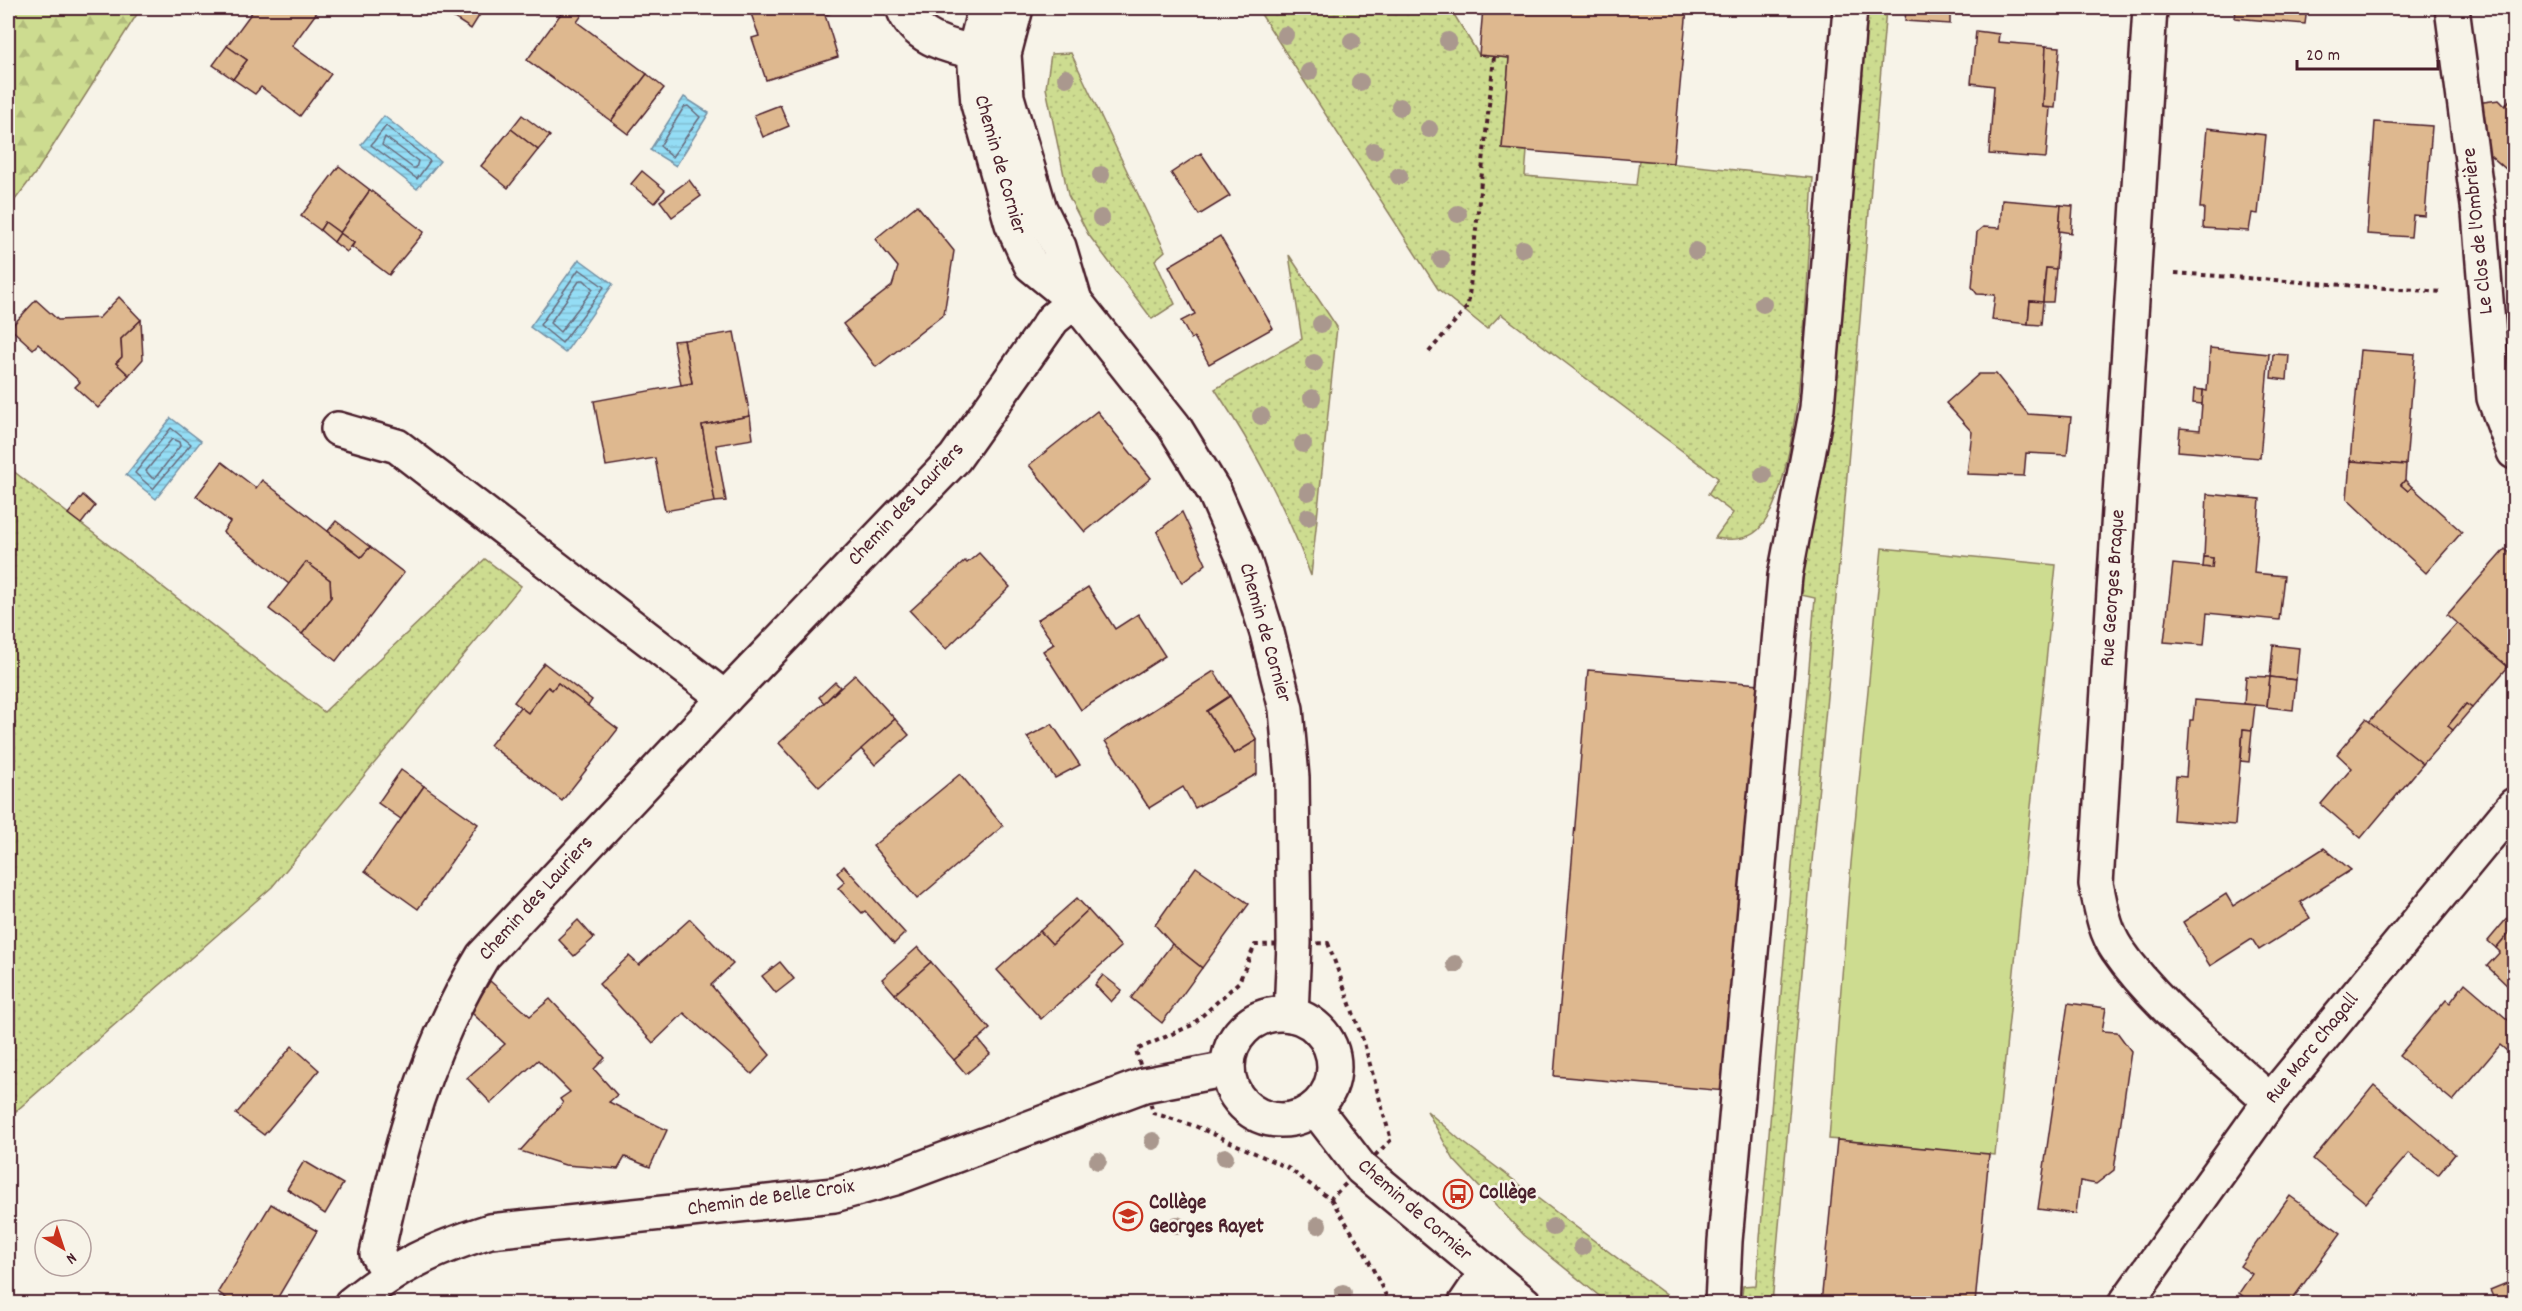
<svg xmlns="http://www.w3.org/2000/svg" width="2522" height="1311" font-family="Dekko,sans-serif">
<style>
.grass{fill:url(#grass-dots);stroke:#8c7e5e;stroke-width:1.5}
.forest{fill:url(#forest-firs);stroke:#8c7e5e;stroke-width:1.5}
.pitch{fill:#cddc90;stroke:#8c7e5e;stroke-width:1.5}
.water{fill:url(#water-rules);stroke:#7691a4;stroke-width:1.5}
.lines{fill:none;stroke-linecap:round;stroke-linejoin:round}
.shore{stroke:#686b7c;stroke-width:1.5}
.building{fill:#deb88f;stroke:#4a1f2b;stroke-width:1.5}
.minor-casing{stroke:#4a1f2b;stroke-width:38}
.path{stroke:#4a1f2b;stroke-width:4;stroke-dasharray:4.5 4.5;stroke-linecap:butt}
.minor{stroke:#f7f3e8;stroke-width:33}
.tree{fill:#aa988e}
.labels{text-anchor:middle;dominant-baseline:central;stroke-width:5;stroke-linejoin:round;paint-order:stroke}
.street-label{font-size:21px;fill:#4a1f2b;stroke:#f7f3e8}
.poi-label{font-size:21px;font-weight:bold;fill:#4a1f2b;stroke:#f7f3e8;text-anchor:start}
</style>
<defs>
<pattern id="grass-dots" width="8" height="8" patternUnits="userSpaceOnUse" patternTransform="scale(1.5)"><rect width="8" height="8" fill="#cddc90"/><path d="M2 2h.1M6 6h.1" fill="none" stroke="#b2bc7c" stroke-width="1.8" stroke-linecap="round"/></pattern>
<pattern id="forest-firs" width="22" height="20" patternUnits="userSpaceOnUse" patternTransform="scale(1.5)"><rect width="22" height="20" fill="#cddc90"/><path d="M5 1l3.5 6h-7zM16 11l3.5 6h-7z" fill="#b2bc7c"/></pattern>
<pattern id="water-rules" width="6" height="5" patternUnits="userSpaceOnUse" patternTransform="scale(1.5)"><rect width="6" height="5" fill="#94ddf5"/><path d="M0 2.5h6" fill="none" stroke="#81bdd2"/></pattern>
</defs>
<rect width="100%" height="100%" fill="#f7f3e8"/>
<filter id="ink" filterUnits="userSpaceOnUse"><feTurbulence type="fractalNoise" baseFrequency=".0167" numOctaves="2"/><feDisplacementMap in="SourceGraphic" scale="12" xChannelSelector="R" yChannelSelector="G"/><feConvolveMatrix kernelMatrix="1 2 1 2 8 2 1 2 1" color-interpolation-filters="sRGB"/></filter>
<g filter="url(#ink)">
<g class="grass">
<path d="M1257,8H1450L1479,55L1509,58L1502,148L1527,151L1525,176L1636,185L1639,160L1813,178C1808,249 1805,486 1758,530C1746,541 1730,540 1715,538L1733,513L1708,494L1718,478L1501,314L1487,329L1438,289Z"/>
<polygon points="1865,8 1886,8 1846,487 1772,1303 1741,1304 1743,1286 1756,1285 1815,598 1801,595"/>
<polygon points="1071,53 1165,251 1155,260 1175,304 1152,319 1088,234 1068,195 1046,88 1051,54"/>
<path d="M1289,255L1337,327L1311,576C1286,507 1255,450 1215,389L1302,339Z"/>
<polygon points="8,467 324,712 485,559 521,586 272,887 8,1118"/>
<polygon points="1427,1111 1459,1139 1677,1303 1608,1303 1524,1235 1454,1160"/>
</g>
<polygon class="forest" points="8,8 141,8 37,171 8,209"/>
<polygon class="pitch" points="1882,548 2056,565 1995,1155 1829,1139 1851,863"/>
<g class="water">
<polygon points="684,97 709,113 676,166 650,150"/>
<polygon points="384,116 440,161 417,189 361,145"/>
<polygon points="579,259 613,284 565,353 530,327"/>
<polygon points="171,418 201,441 156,499 126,475"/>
</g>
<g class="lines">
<g class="shore">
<polygon points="688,106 700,117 672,157 660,146 684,107"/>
<polygon points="386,126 430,161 417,179 371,145"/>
<polygon points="385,137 418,161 416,168 413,168 382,145"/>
<polygon points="579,269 604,287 562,343 540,325"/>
<polygon points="580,280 584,280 593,289 560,332 550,323"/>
<polygon points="171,428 191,444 153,489 135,473"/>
<polygon points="172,439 179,442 180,446 155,478 152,478 146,471"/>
</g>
</g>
<g class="building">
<polygon points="255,8 320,8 292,46 331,74 300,116 261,87 255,94 233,79 247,60 227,46"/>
<polygon points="438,8 457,8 451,16"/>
<polygon points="457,8 484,8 471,29 451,16"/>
<polygon points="565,8 573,8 582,15 577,22 647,74 611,121 527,60"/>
<polygon points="749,8 830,8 831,13 825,15 838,57 766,80 752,38 759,36"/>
<polygon points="1483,8 1687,8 1673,163 1502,149 1509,58 1479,55"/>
<polygon points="1906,8 1950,10 1950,24 1905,21"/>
<polygon points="2236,8 2307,8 2305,24 2235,18"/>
<polygon points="1976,31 1999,34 1998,42 2046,46 2043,107 2050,108 2046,158 1989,154 1994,86 1971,83"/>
<polygon points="227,46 247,60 233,79 213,65"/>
<polygon points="2046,46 2060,47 2055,108 2043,107"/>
<polygon points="647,74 664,88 628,134 611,121"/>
<polygon points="2512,97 2514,99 2514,176 2482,148 2476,103 2499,100 2505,106"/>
<polygon points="780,105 789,126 763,137 754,115"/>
<polygon points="522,115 550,136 538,150 511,129"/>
<polygon points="2375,122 2432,126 2425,216 2413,215 2411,237 2367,234"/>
<polygon points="2207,128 2266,135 2258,214 2252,213 2249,231 2203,228 2204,208 2200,208"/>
<polygon points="511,129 538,150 508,188 481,166"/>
<polygon points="1201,153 1230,196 1199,215 1171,173"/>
<polygon points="339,166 370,190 340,233 325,222 320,230 301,216"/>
<polygon points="642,171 665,190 654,203 631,184"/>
<polygon points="689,180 701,196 672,217 660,201"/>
<polygon points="370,190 424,232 389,275 352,247 354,243 340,233"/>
<polygon points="2002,200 2061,205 2056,269 2046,268 2043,302 2030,301 2028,324 1992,320 1995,295 1977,294 1972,287 1977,232 1983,227 2000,228"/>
<polygon points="917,205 954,251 944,314 876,367 843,324 892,286 898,267 875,239"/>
<polygon points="2061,205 2073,206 2071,233 2059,231"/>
<polygon points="325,222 340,233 334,242 320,230"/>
<polygon points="340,233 354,243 347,252 334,242"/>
<polygon points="1220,236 1273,328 1209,364 1194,337 1191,339 1181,321 1195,314 1169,266"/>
<polygon points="2046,268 2056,269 2053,302 2043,302"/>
<polygon points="119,297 141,320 121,339 122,357 116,363 129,375 98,408 75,387 80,382 38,344 33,349 10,328 36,300 58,320 99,318"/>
<polygon points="2030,301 2043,302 2041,325 2028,324"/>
<polygon points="141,320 143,359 129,375 116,363 122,357 121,339"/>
<polygon points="734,332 750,416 702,425 715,502 665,511 655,458 606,466 594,401 692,383 684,340"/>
<polygon points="684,340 692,383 681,385 673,341"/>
<polygon points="2210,348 2269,354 2260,458 2178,451 2180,428 2200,430 2203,390 2207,391"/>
<polygon points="2360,350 2415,354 2406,465 2350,461"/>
<polygon points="2273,354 2289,355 2287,380 2271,378"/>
<polygon points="1979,374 1996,374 2028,414 2071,417 2067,455 2026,453 2024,476 1967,474 1972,432 1946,403"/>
<polygon points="2194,389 2203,390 2202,404 2193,403"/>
<polygon points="1097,411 1151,478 1085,532 1029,465"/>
<polygon points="750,416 753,439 716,445 726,501 715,502 702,425"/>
<polygon points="2350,461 2406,465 2405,480 2401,485 2408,491 2412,487 2462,532 2426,573 2347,499"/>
<polygon points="222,462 256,488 262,480 361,557 370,547 404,573 336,661 302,634 331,597 330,580 306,562 289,584 223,532 230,522 196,496"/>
<polygon points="2405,480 2412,487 2408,491 2401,485"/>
<polygon points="2207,494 2260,499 2254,573 2284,576 2279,620 2207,613 2204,645 2164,642 2173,564 2212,568 2213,558 2204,557"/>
<polygon points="83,495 95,506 81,524 68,514"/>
<polygon points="1182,512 1206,564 1182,583 1157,532"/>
<polygon points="336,521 370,547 361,557 328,531"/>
<polygon points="2505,549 2514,557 2514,659 2508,667 2447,615"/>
<polygon points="979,553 1010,587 946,649 910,611 965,561 967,563"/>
<polygon points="2204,557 2213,558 2212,568 2203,567"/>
<polygon points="306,562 330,580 331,597 302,634 269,609"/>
<polygon points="1088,587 1115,629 1138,614 1165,656 1081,710 1043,651 1054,644 1037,620"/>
<polygon points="2457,623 2508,667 2472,708 2466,704 2448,726 2453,730 2423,764 2369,722"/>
<polygon points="2273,645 2299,648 2296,680 2270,677"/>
<polygon points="544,663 592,700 588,706 558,683 552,690 548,687 528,713 514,702"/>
<polygon points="1588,670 1760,684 1726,1091 1554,1076"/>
<polygon points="1214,671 1230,696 1207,711 1234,754 1257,740 1257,774 1195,808 1183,787 1149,808 1105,741"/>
<polygon points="855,675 895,719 819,787 779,743"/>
<polygon points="2246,676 2270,677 2267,706 2244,704"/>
<polygon points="2270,677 2296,680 2293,710 2267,707"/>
<polygon points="835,682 840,687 824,703 819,697"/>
<polygon points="558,683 618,729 562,801 490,745 520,707 528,713 548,687 552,690"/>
<polygon points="1230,696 1257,740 1234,754 1207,711"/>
<polygon points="2195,700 2255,705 2252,730 2243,729 2235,825 2173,820 2176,776 2186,777 2190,720 2193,720"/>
<polygon points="2466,704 2472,708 2453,730 2448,726"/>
<polygon points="895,719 909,735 875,765 861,749"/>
<polygon points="2366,719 2423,764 2361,838 2321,804 2352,768 2337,754"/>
<polygon points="1052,724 1080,765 1055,778 1027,737"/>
<polygon points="2243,729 2252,730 2249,762 2241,761"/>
<polygon points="401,770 424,786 401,819 378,803"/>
<polygon points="960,774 1003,826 917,899 873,846"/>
<polygon points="424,786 478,824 418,909 365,871"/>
<polygon points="2324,848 2351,870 2300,902 2310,918 2259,950 2252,939 2210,966 2183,922 2226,894 2233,906"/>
<polygon points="844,866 905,933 894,944 865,911 862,913 838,888 845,882 837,873"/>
<polygon points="1196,867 1249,904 1202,968 1172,944 1155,925"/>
<polygon points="1077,898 1088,910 1052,944 1040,931"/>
<polygon points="1088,910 1121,947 1041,1019 997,970 1040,931 1052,944"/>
<polygon points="2514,910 2514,927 2496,948 2488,941"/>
<polygon points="690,919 733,964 711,985 770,1055 752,1074 684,1013 653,1043 599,984 629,956 639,965"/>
<polygon points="578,920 594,938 574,956 558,939"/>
<polygon points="2514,927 2514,992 2487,966 2500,952 2496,948"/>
<polygon points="1172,944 1202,968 1162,1023 1131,998"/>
<polygon points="918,947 931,962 895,994 882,979"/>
<polygon points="780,962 794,979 776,993 762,976"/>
<polygon points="931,962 990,1029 954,1060 895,994"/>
<polygon points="1103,975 1122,990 1111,1002 1095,985"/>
<polygon points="490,981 530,1016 550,999 605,1058 594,1069 617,1095 609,1102 667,1130 650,1167 625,1157 618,1169 565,1165 520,1151 563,1103 560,1099 570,1092 538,1060 491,1103 467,1078 505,1044 471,1012"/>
<polygon points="2465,983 2514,1025 2514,1057 2500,1045 2453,1101 2399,1056 2446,1000 2450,1003"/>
<polygon points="2068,1003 2106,1008 2102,1031 2117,1032 2131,1051 2114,1170 2096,1184 2080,1181 2076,1214 2038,1209"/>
<polygon points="978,1039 990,1054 966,1074 954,1060"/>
<polygon points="292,1046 319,1070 264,1135 236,1114"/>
<polygon points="2374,1085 2455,1154 2438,1175 2409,1153 2366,1203 2313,1159"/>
<polygon points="1837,1140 1989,1154 1975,1304 1821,1304"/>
<polygon points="304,1161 343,1184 325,1214 287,1189"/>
<polygon points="2290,1196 2341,1233 2291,1301 2294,1304 2253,1304 2239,1293 2252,1274 2240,1266"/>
<polygon points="271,1204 317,1231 274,1304 234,1304 218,1292"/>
<polygon points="2514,1280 2514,1304 2496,1304 2490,1290"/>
</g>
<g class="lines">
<g class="minor-casing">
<g id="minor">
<path d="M903,8C916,43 962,51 995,53"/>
<polyline points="985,8 974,52 978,104 1012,224 1031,265 1075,301 1174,426 1215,493 1243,557 1267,633 1286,709 1292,778 1294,943 1291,1015"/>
<polyline points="1016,8 1004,54 1007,97 1040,209 1059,247 1075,301"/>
<path d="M2150,8L2096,884C2101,906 2104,930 2117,949C2156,1006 2220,1054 2270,1101"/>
<polyline points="2452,8 2479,213 2494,398 2514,452"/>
<polyline points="338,429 397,446 725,698"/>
<circle cx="1281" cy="1067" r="53"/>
<polyline points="1315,1108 1361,1168 1525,1304"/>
<path d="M388,1274L377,1254C400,1146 425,1051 483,956L725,698L955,458L1053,319L1075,301"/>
<path d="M351,1304C399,1265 431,1250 490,1231L834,1195L895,1178L1144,1085L1228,1069"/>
<polyline points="1465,1304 1486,1273"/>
<polyline points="1722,1304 1725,1241 1785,576 1817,408 1850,8"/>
<polyline points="2125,1304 2270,1101 2514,805"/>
</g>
</g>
<g class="path">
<polyline points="2175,273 2443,292"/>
<polyline points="1429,352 1468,306 1494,57"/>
<polygon points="1328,943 1364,1043 1391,1140 1330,1199 1288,1168 1195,1126 1153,1113 1136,1050 1192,1025 1239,982 1255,945"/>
<polyline points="1331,1199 1365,1253 1390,1304"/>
</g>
<use href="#minor" class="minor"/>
</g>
<g class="tree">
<circle cx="1285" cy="35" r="9"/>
<circle cx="1352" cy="41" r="9"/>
<circle cx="1448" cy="41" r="9"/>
<circle cx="1309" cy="72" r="9"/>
<circle cx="1066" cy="78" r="9"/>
<circle cx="1360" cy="82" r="9"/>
<circle cx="1400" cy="107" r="9"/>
<circle cx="1429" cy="129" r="9"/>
<circle cx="1374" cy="151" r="9"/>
<circle cx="1101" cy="175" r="9"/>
<circle cx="1399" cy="176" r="9"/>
<circle cx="1458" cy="214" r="9"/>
<circle cx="1101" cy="218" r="9"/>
<circle cx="1523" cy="249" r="9"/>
<circle cx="1696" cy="251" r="9"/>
<circle cx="1441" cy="259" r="9"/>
<circle cx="1763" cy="304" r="9"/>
<circle cx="1321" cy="324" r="9"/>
<circle cx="1314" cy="363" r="9"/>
<circle cx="1312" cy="398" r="9"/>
<circle cx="1261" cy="416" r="9"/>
<circle cx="1303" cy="444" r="9"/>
<circle cx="1763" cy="475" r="9"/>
<circle cx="1308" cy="492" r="9"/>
<circle cx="1308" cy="517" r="9"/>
<circle cx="1455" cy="964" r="9"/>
<circle cx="1153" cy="1141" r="9"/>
<circle cx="1225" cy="1157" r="9"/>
<circle cx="1098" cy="1161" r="9"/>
<circle cx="1177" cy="1225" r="9"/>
<circle cx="1318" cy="1225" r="9"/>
<circle cx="1553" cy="1227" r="9"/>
<circle cx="1582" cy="1247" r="9"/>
<circle cx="1343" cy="1293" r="9"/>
</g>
</g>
<defs>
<g id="bus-ring" transform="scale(1.5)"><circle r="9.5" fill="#f7f3e8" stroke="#c8321e" stroke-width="1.5"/><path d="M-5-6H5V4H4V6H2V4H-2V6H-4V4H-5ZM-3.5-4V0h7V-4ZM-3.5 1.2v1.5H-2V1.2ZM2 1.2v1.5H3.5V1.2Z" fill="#c8321e"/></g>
<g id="school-ring" transform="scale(1.5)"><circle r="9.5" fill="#f7f3e8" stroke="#c8321e" stroke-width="1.5"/><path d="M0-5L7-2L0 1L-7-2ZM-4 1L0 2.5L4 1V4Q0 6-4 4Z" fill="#c8321e"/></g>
</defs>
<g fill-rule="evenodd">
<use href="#bus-ring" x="1458" y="1194"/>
<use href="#school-ring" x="1128" y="1216"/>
</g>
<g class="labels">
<g class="street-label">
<text transform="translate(999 165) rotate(74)">Chemin de Cornier</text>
<text transform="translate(2479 231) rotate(-96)">Le Clos de l'Ombrière</text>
<text transform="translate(907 505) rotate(-47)">Chemin des Lauriers</text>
<text transform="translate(2114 588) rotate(-86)">Rue Georges Braque</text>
<text transform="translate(1264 633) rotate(74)">Chemin de Cornier</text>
<text transform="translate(537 899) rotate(-48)">Chemin des Lauriers</text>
<text transform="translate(2313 1049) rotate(-51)">Rue Marc Chagall</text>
<text transform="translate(771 1199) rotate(-8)">Chemin de Belle Croix</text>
<text transform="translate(1414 1211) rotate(41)">Chemin de Cornier</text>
</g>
<g class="poi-label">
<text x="1479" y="1194">Collège</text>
<text x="1149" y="1204">Collège<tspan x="1149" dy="24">Georges Rayet</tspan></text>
</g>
</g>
<rect width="2522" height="1311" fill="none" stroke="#f7f3e8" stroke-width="30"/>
<rect x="15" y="15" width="2492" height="1281" fill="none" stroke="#4a1f2b" stroke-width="2" filter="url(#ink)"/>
<g transform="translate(63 1248) rotate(141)"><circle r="28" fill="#f7f3e8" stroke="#b29e9c" stroke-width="1.5"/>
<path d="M0-4.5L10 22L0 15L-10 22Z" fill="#c8321e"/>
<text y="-9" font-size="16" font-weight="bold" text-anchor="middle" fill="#4a1f2b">N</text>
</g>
<path d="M2297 60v9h141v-9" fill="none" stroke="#4a1f2b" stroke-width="3"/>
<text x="2306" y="60" font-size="18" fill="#4a1f2b" stroke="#f7f3e8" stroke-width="4.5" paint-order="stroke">20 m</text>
</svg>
